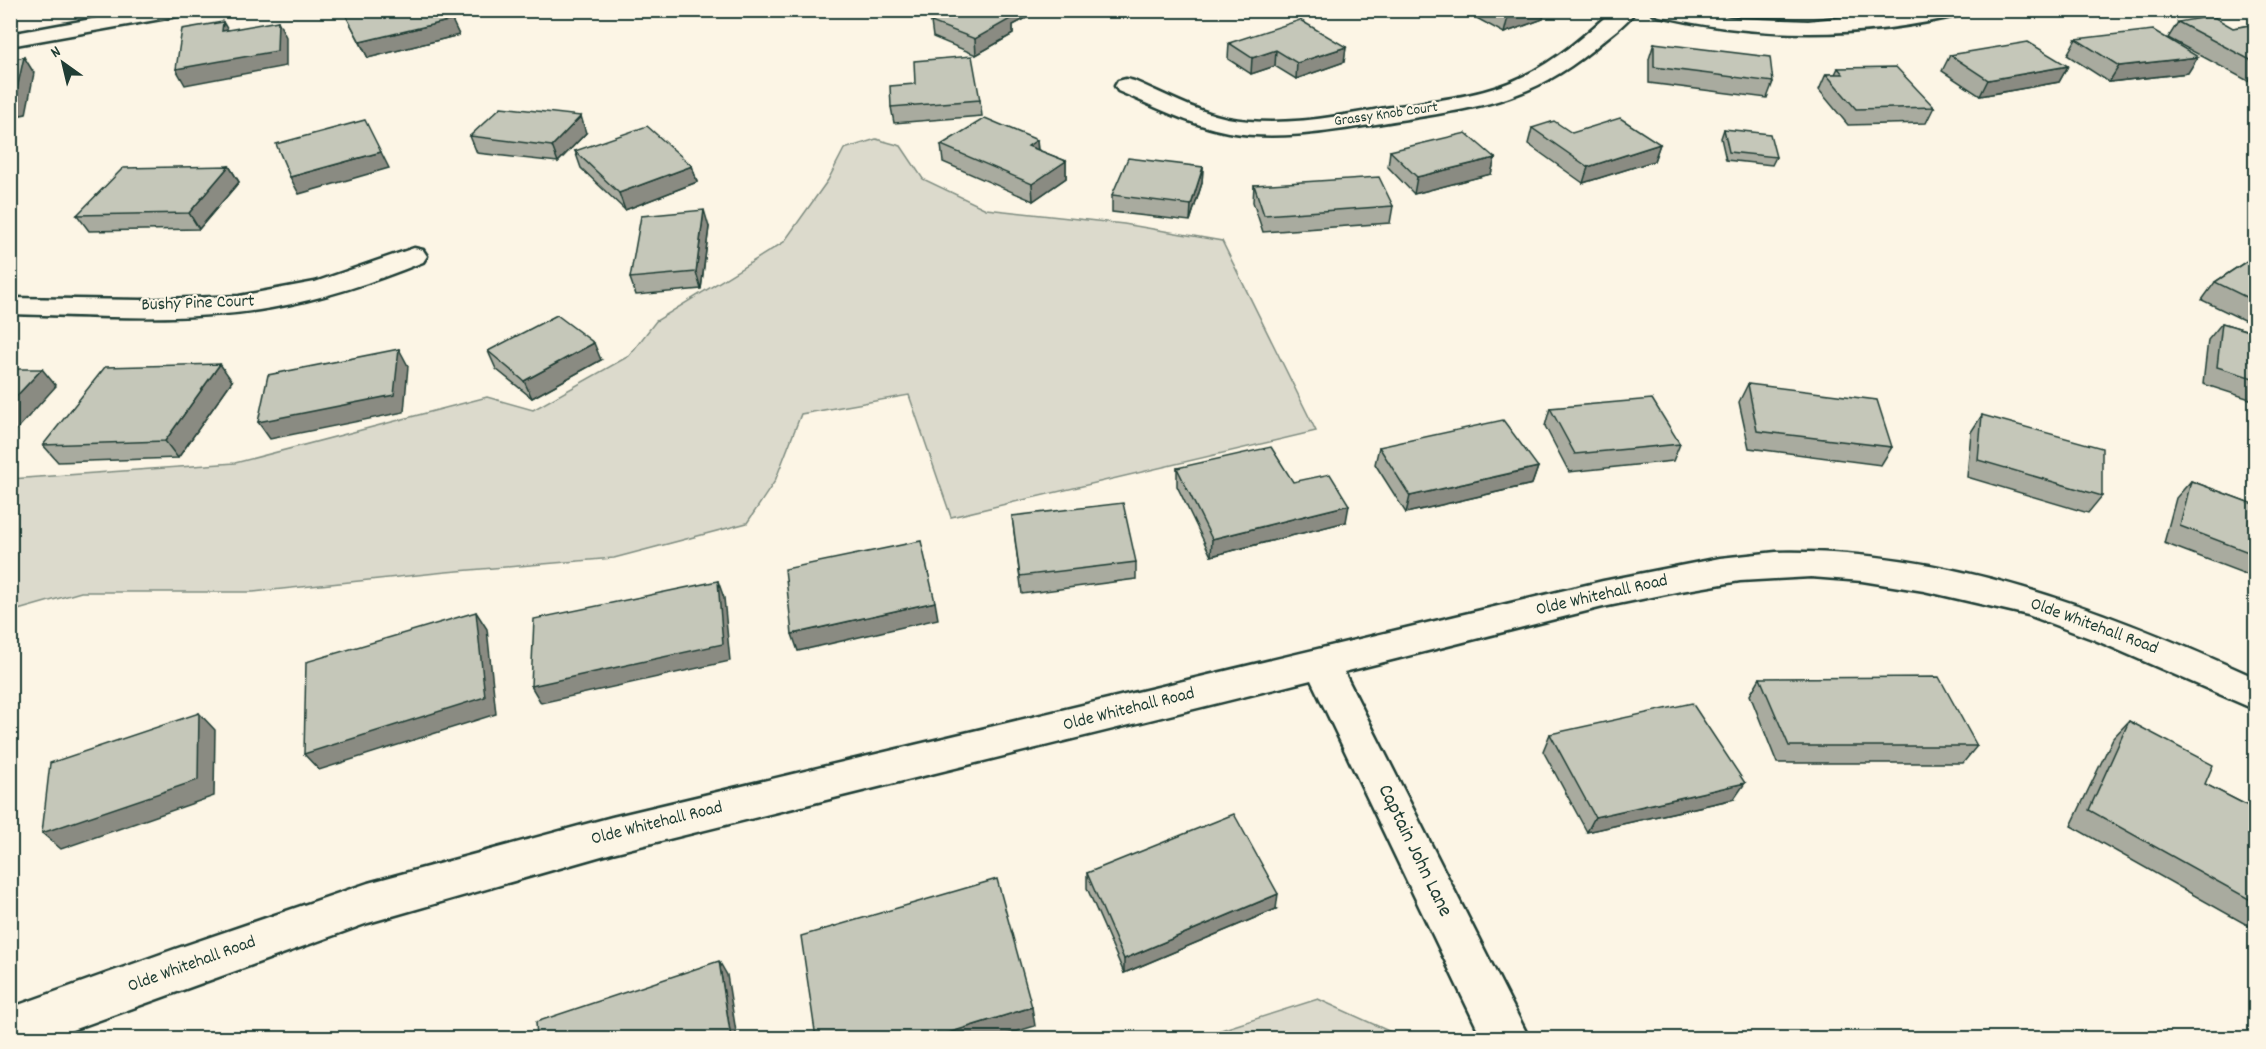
<svg xmlns="http://www.w3.org/2000/svg" width="2266" height="1049" font-family="Dekko,sans-serif">
<style>
.green{fill:#dcdacc;stroke:#7e8c80;stroke-width:1.5}
.lines{fill:none;stroke-linecap:round;stroke-linejoin:round}
.minor-casing{stroke:#1f3d34;stroke-width:5}
.minor{fill:#fcf5e5;fill-rule:evenodd}
.wall{fill:#a9ab9f;stroke:#1f3d34;stroke-width:1.5}
.shaded-wall{fill:#8a8b82;stroke:#1f3d34;stroke-width:1.5}
.building{fill:#c5c7b9;stroke:#1f3d34;stroke-width:1.5}
.labels{text-anchor:middle;dominant-baseline:central;stroke-width:4.5;stroke-linejoin:round;paint-order:stroke}
.far-street-label{font-size:15px;fill:#1f3d34;stroke:#fcf5e5}
.street-label{font-size:18px;fill:#1f3d34;stroke:#fcf5e5}
.near-street-label{font-size:21px;fill:#1f3d34;stroke:#fcf5e5}
</style>
<rect width="100%" height="100%" fill="#fcf5e5"/>
<filter id="ink" filterUnits="userSpaceOnUse"><feTurbulence type="fractalNoise" baseFrequency=".0167" numOctaves="2"/><feDisplacementMap in="SourceGraphic" scale="12" xChannelSelector="R" yChannelSelector="G"/><feConvolveMatrix kernelMatrix="1 2 1 2 8 2 1 2 1" color-interpolation-filters="sRGB"/></filter>
<g filter="url(#ink)">
<g class="green">
<polygon points="876,139 901,146 923,179 986,209 1124,224 1222,241 1316,431 951,517 909,395 801,414 775,481 747,523 614,558 446,572 253,592 81,592 11,612 11,479 235,463 487,397 533,410 629,356 656,321 784,242 828,180 844,149"/>
<polygon points="1318,999 1404,1038 1196,1038"/>
</g>
<g class="lines">
<g class="minor-casing">
<g id="minor">
<polygon points="141,10 188,10 185,14 178,16 10,46 10,34"/>
<path d="M1613,10H1636C1628,22 1614,32 1603,41C1530,105 1473,108 1382,123C1331,131 1279,141 1228,132C1190,125 1154,106 1118,91L1115,86L1118,81L1126,79L1134,81C1164,94 1195,111 1227,118C1284,129 1342,115 1398,106C1440,100 1483,96 1522,77C1556,61 1585,35 1613,10Z"/>
<path d="M1650,10H1689L1735,18L1808,21L1915,10H1967L1964,14C1866,39 1758,39 1660,16L1653,14Z"/>
<path d="M414,248L423,250L427,256L423,262C374,282 323,299 271,308C185,323 97,316 10,314V298L141,300L239,296L315,282Z"/>
<path d="M1776,552C1946,548 2104,609 2256,678V710L2095,640L2028,615L1924,591L1862,581L1811,577L1740,581L1681,591L1603,607L1344,672L1529,1038H1482L1311,680L612,853L368,923L50,1038H10V1008L175,949L368,883L612,817L1603,581L1720,558Z"/>
</g>
</g>
<use href="#minor" class="minor"/>
</g>
<g class="wall">
<polygon points="343,10 446,10 459,35 368,58"/>
<polygon points="1462,10 1545,10 1543,19 1504,33"/>
<polygon points="1030,16 1013,25 1013,34 976,55 933,37 931,22"/>
<polygon points="2178,22 2233,28 2256,24 2256,79 2248,81 2168,38"/>
<polygon points="2076,39 2188,73 2109,82 2067,55"/>
<polygon points="1229,43 1346,47 1344,62 1296,79 1275,66 1251,74 1228,59"/>
<polygon points="1654,43 1773,82 1767,98 1649,83 1649,59"/>
<polygon points="1950,55 2068,66 2059,82 1980,96 1942,71"/>
<polygon points="1838,68 1934,107 1926,123 1848,125 1819,90 1826,74 1835,74"/>
<polygon points="915,84 980,100 982,116 894,123 891,107"/>
<polygon points="1532,128 1660,144 1654,161 1583,183 1528,144"/>
<polygon points="1724,129 1776,157 1772,165 1726,160 1721,138"/>
<polygon points="586,133 558,162 477,153 470,136"/>
<polygon points="1037,140 1038,150 1066,161 1066,178 1033,201 943,162 941,145"/>
<polygon points="575,151 692,166 697,182 625,210 581,168"/>
<polygon points="1390,151 1495,158 1491,174 1414,194 1388,167"/>
<polygon points="229,166 239,182 199,229 89,231 77,215"/>
<polygon points="1203,167 1202,183 1190,221 1112,212 1112,195"/>
<polygon points="1254,185 1393,206 1390,223 1263,232 1253,202"/>
<polygon points="709,227 701,289 636,295 630,278"/>
<polygon points="2256,255 2256,326 2202,300 2215,282"/>
<polygon points="2222,323 2256,333 2256,401 2203,384 2208,340"/>
<polygon points="488,351 601,360 532,398 496,369"/>
<polygon points="232,381 178,458 58,462 43,445"/>
<polygon points="1748,384 1892,447 1881,465 1749,448 1739,402"/>
<polygon points="1550,408 1680,444 1673,461 1569,472 1545,426"/>
<polygon points="1982,415 2102,496 2088,513 1967,477 1971,432"/>
<polygon points="1379,447 1538,467 1532,484 1406,513 1375,464"/>
<polygon points="1177,468 1293,482 1346,522 1211,556 1177,486"/>
<polygon points="2191,481 2256,505 2256,578 2164,543 2176,498"/>
<polygon points="1012,516 1136,562 1136,579 1022,594"/>
<polygon points="1760,678 1977,746 1963,763 1777,763 1750,695"/>
<polygon points="2129,721 2205,784 2256,810 2256,930 2071,826 2113,738"/>
<polygon points="1550,734 1734,799 1587,832 1543,751"/>
<polygon points="1087,873 1276,909 1124,973 1087,888"/>
</g>
<g class="shaded-wall">
<polygon points="1010,10 1030,10 1030,16 1013,25 1013,34 976,55 975,39 1002,15"/>
<polygon points="1527,10 1545,10 1543,19 1504,33 1508,17"/>
<polygon points="452,20 459,35 368,58 360,42"/>
<polygon points="278,21 286,37 286,66 185,85 176,69"/>
<polygon points="223,22 232,37 222,31"/>
<polygon points="1346,47 1344,62 1296,79 1297,63"/>
<polygon points="1276,50 1275,66 1251,74 1252,58"/>
<polygon points="24,57 34,73 26,114 10,117 10,98"/>
<polygon points="2198,57 2188,73 2109,82 2119,66"/>
<polygon points="2068,66 2059,82 1980,96 1988,80"/>
<polygon points="2256,70 2256,79 2248,81"/>
<polygon points="581,116 586,133 558,162 552,146"/>
<polygon points="1037,140 1038,156 1028,146"/>
<polygon points="1660,144 1654,161 1583,183 1588,167"/>
<polygon points="381,152 389,168 299,194 290,177"/>
<polygon points="1495,158 1491,174 1414,194 1417,177"/>
<polygon points="1066,161 1066,178 1033,201 1032,184"/>
<polygon points="229,166 239,182 199,229 189,213"/>
<polygon points="692,166 697,182 625,210 619,193"/>
<polygon points="1203,167 1202,183 1190,221 1191,205"/>
<polygon points="704,210 709,227 701,289 696,272"/>
<polygon points="594,343 601,360 532,398 524,381"/>
<polygon points="399,349 408,366 404,412 270,439 258,422"/>
<polygon points="220,364 232,381 178,458 165,441"/>
<polygon points="42,369 56,386 10,437 10,403"/>
<polygon points="1538,467 1532,484 1406,513 1410,496"/>
<polygon points="1349,505 1346,522 1211,556 1212,539"/>
<polygon points="718,581 724,598 730,661 541,703 531,686"/>
<polygon points="935,602 938,619 798,651 792,634"/>
<polygon points="476,612 487,629 496,714 319,770 304,754"/>
<polygon points="199,713 215,730 214,796 61,849 42,833"/>
<polygon points="1745,783 1734,799 1587,832 1595,817"/>
<polygon points="1278,894 1276,909 1124,973 1124,959"/>
<polygon points="719,961 727,975 737,1038 731,1038"/>
<polygon points="1032,1007 1035,1026 995,1038 932,1038"/>
</g>
<g class="building">
<polygon points="343,10 446,10 452,20 360,42"/>
<polygon points="953,10 1010,10 1002,15 1012,18 975,39 931,22"/>
<polygon points="1495,10 1527,10 1508,17"/>
<polygon points="2212,16 2233,28 2256,24 2256,63 2178,22"/>
<polygon points="1300,20 1346,47 1297,63 1276,50 1252,58 1229,43"/>
<polygon points="278,21 277,51 176,69 182,29 223,22 222,31"/>
<polygon points="2153,30 2198,57 2119,66 2076,39"/>
<polygon points="2028,42 2068,66 1988,80 1950,55"/>
<polygon points="1654,43 1770,57 1773,82 1654,67"/>
<polygon points="972,56 980,100 891,107 890,86 915,84 914,61"/>
<polygon points="24,57 15,98 10,98 10,60"/>
<polygon points="1896,67 1934,107 1856,109 1826,74 1843,74 1838,68"/>
<polygon points="501,107 581,116 552,146 470,136"/>
<polygon points="985,118 1037,140 1028,146 1066,161 1032,184 941,145"/>
<polygon points="1620,118 1660,144 1588,167 1532,128 1554,121 1572,133"/>
<polygon points="365,120 381,152 290,177 276,144"/>
<polygon points="647,126 692,166 619,193 575,151"/>
<polygon points="1724,129 1770,134 1776,157 1729,152"/>
<polygon points="1466,133 1495,158 1417,177 1390,151"/>
<polygon points="1128,158 1203,167 1191,205 1112,195"/>
<polygon points="229,166 189,213 77,215 123,168"/>
<polygon points="1379,177 1393,206 1264,215 1254,185"/>
<polygon points="704,210 696,272 630,278 641,216"/>
<polygon points="2256,255 2256,302 2215,282"/>
<polygon points="557,315 594,343 524,381 488,351"/>
<polygon points="2222,323 2256,333 2256,379 2217,367"/>
<polygon points="399,349 394,395 258,422 268,375"/>
<polygon points="220,364 165,441 43,445 105,367"/>
<polygon points="10,369 42,369 10,403"/>
<polygon points="1748,384 1877,400 1892,447 1757,431"/>
<polygon points="1652,399 1680,444 1575,454 1550,408"/>
<polygon points="1982,415 2102,448 2102,496 1978,460"/>
<polygon points="1503,420 1538,467 1410,496 1379,447"/>
<polygon points="1271,447 1293,482 1330,474 1349,505 1212,539 1177,468"/>
<polygon points="2191,481 2256,505 2256,555 2180,526"/>
<polygon points="1123,503 1136,562 1020,576 1012,516"/>
<polygon points="921,541 935,602 792,634 785,569"/>
<polygon points="718,581 723,644 531,686 534,619"/>
<polygon points="476,612 485,697 304,754 306,662"/>
<polygon points="1939,677 1977,746 1789,746 1760,678"/>
<polygon points="1692,703 1745,783 1595,817 1550,734"/>
<polygon points="199,713 198,780 42,833 50,763"/>
<polygon points="2129,721 2213,765 2205,784 2256,810 2256,903 2089,810"/>
<polygon points="1234,814 1278,894 1124,959 1087,873"/>
<polygon points="997,879 1032,1007 932,1038 816,1038 801,936"/>
<polygon points="719,961 731,1038 537,1038 536,1022"/>
</g>
</g>
<g class="labels">
<g class="far-street-label">
<text transform="translate(1386 115) rotate(-8)">Grassy Knob Court</text>
</g>
<g class="street-label">
<text transform="translate(198 304) rotate(-2)">Bushy Pine Court</text>
<text transform="translate(1602 596) rotate(-13)">Olde Whitehall Road</text>
<text transform="translate(2094 627) rotate(20)">Olde Whitehall Road</text>
<text transform="translate(1129 710) rotate(-14)">Olde Whitehall Road</text>
<text transform="translate(657 824) rotate(-14)">Olde Whitehall Road</text>
<text transform="translate(192 965) rotate(-20)">Olde Whitehall Road</text>
</g>
<g class="near-street-label">
<text transform="translate(1414 851) rotate(64)">Captain John Lane</text>
</g>
</g>
<rect width="2266" height="1049" fill="none" stroke="#fcf5e5" stroke-width="36"/>
<rect x="18" y="18" width="2230" height="1013" fill="none" stroke="#1f3d34" stroke-width="2" filter="url(#ink)"/>
<g transform="translate(63 63) rotate(326)" stroke="#fcf5e5" stroke-width="4.5" paint-order="stroke">
<path d="M0-4.5L10 22L0 15L-10 22Z" fill="#1f3d34"/>
<text y="-9" font-size="16" font-weight="bold" text-anchor="middle" fill="#1f3d34">N</text>
</g>
</svg>
